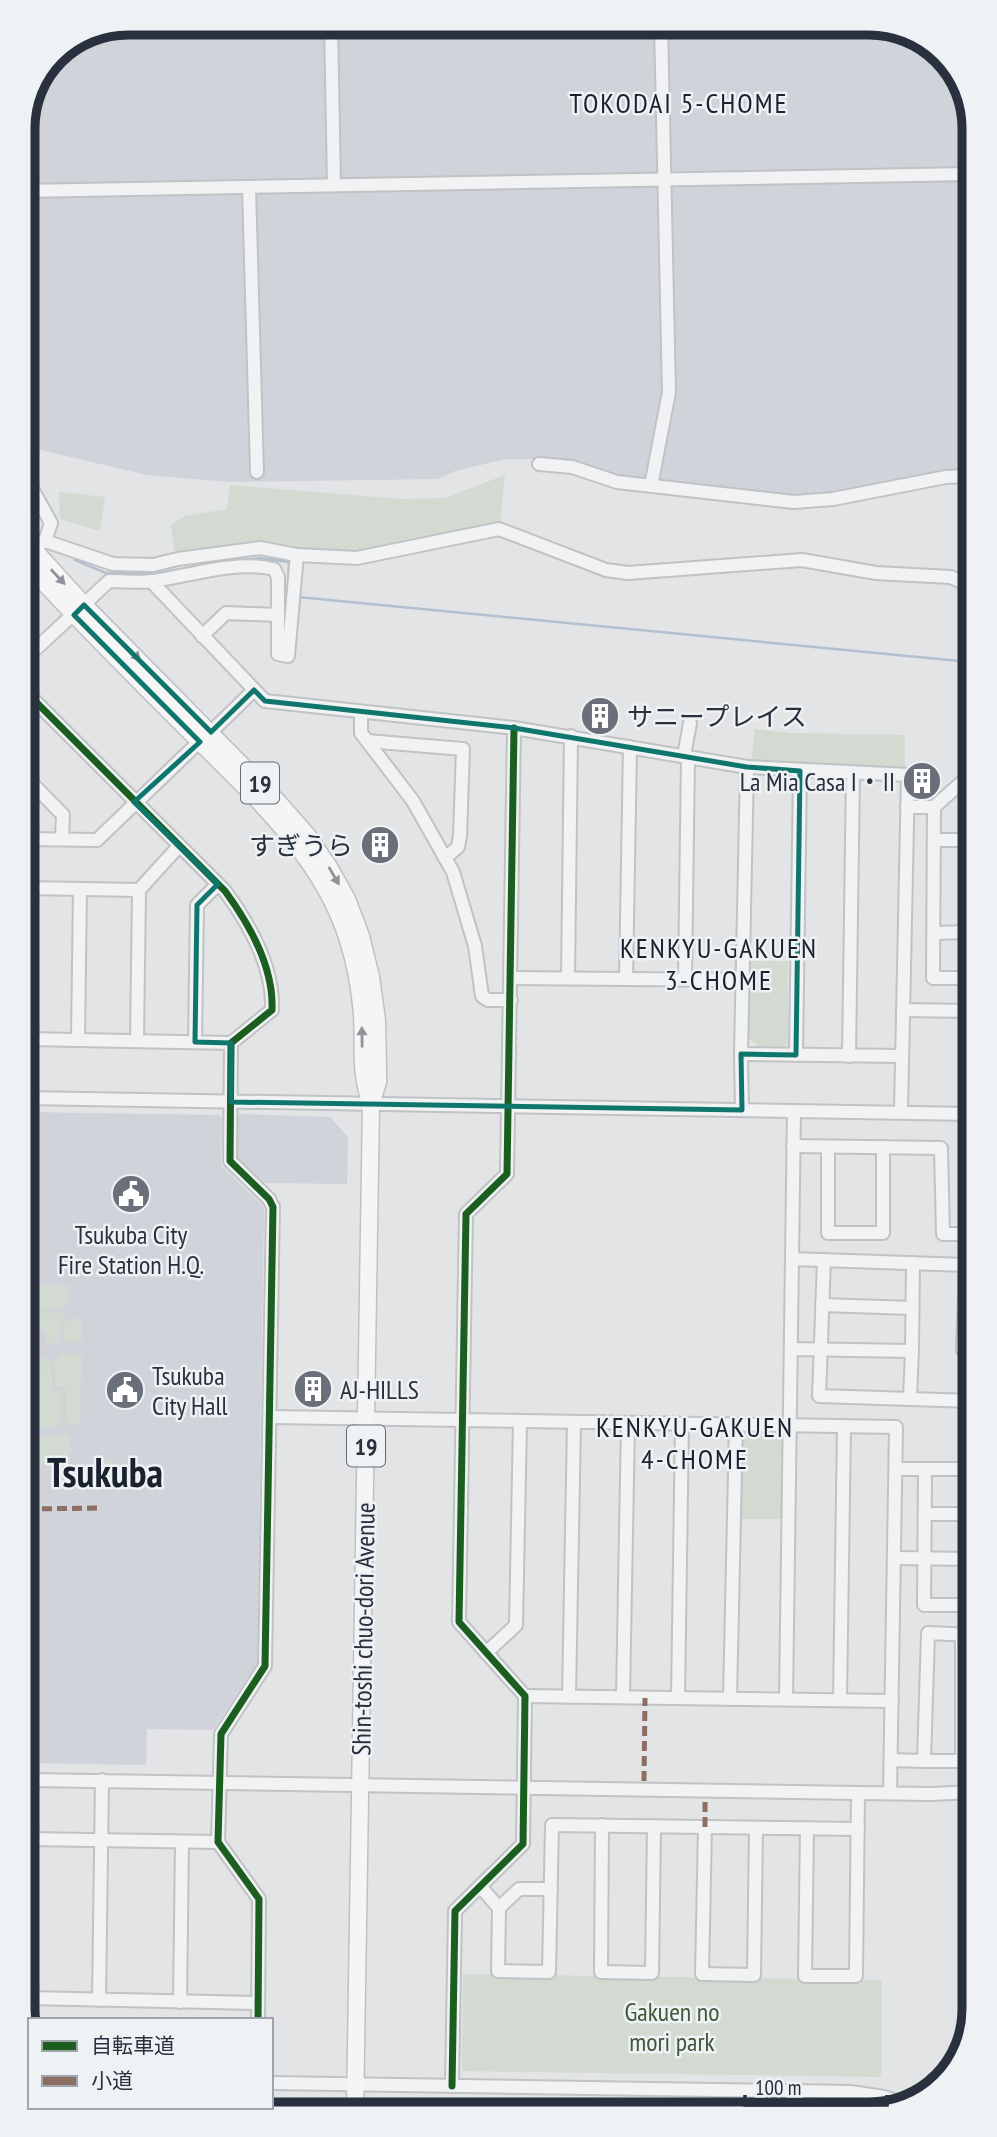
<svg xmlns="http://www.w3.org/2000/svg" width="997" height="2137" font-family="'PT Sans Narrow','Noto Sans JP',sans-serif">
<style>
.built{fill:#d0d3d9}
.green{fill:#d2dad2}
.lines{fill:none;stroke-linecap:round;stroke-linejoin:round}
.stream{stroke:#b2c0d0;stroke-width:2.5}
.minor-casing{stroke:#c0c2c4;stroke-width:16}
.major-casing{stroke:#bec1c4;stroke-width:19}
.minor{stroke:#f0f2f3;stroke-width:12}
.major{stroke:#f5f5f6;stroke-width:16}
.quiet{stroke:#8d6e63;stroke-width:5;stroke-dasharray:10 5;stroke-linecap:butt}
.cycleway-casing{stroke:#eff2f5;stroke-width:11}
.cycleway{stroke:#1b5e20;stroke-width:7}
.oneway{fill:#8f939a}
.marked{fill:none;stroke:#0f766e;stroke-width:5;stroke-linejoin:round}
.labels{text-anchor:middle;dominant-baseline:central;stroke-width:5;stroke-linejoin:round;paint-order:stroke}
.shield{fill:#eff2f5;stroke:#646b75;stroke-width:2}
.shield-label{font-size:24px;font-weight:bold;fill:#29313e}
.poi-label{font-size:26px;fill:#29313e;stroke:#eff2f5;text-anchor:start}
.street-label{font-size:26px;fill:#29313e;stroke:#eff2f5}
.park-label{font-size:26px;fill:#3e5937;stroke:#eff2f5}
.neighbourhood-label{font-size:28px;letter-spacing:2px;fill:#1b222f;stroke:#eff2f5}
.town-label{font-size:40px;font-weight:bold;fill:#1b222f;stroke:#eff2f5}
.rim{fill:none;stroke:#29313e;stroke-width:9}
</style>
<rect width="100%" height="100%" fill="#e2e4e6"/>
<g class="built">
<polygon points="128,23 877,23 934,45 969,94 970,472 799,498 621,476 567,459 506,459 455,471 439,479 231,482 147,475 24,446 23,121 54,53"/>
<polygon points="26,1112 219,1115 222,1118 221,1165 263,1206 264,1210 257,1664 213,1730 147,1729 146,1765 28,1763"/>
<polygon points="240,1114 330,1117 348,1137 347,1184 260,1183 235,1159 235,1120"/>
<polygon points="396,2102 806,2109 384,2112"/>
</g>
<g class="green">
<polygon points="505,475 500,525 356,553 260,544 175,557 171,525 185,516 227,509 230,485 402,499 445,498"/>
<polygon points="59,492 105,497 100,531 60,519"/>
<polygon points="755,729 791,733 905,735 905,770 751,763"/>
<polygon points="749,961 788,961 788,1042 785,1046 758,1046 749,1038"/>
<polygon points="39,1285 69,1285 68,1302 59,1310 40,1310"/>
<path d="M38,1313H66C66,1320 63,1319 61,1325C59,1330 61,1337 60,1343H46V1332L41,1330V1325H38Z"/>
<polygon points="69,1318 82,1319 82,1342 64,1342 63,1326"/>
<polygon points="59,1353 82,1354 80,1425 65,1425 66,1388 55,1387 54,1361 58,1358"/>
<polygon points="41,1357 47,1358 48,1362 52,1362 52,1390 61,1390 61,1415 59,1426 38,1430 38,1386 41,1383"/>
<polygon points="742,1428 785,1431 784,1519 738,1519 738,1432"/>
<polygon points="70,1434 70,1463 39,1464 39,1437"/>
<polygon points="100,1461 117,1462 117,1481 102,1479 99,1484 97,1464"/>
<polygon points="463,1974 882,1980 881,2077 462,2071"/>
</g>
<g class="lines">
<g class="stream">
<polyline points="75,560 106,573 156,573 195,567"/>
<polyline points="236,561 260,558 289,562 288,596"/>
<polyline points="298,597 970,662"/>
</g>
<g class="minor-casing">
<g id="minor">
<polyline points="331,23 334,185"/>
<polyline points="249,187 257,472"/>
<polyline points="23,191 969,174"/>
<polyline points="539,464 572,467 617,482 794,502 833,499 946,477 970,476"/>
<polyline points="30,485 51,523 45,541 38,545"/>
<polyline points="651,486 669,392 661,23"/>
<polyline points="45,541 113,564 153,565 178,559 260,548 297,555 357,558 499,529 606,570 628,573 802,560 876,573 951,577 970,586"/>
<polyline points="151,581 265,701 514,728 747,767 741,1054 742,1110"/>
<polyline points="202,636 226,613 277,615"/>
<path d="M24,660L109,581C124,581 139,583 154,581C193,575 235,560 274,569L278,577V654L288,656L297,555"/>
<path d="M25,691L225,891C250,925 274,967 272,1010L231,1043L230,1161L269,1199L273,1207L265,1666L221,1734L218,1842L259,1899L258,2020"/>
<polyline points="361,712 361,733 413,801 453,872 475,946 482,996 488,1000 511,1000"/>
<polyline points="211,732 254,690"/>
<polyline points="367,741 463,749 460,836 458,847 445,858"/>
<polyline points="684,756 690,723"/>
<polyline points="747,767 908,775 901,1112"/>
<polyline points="25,776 63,815 62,839"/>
<polyline points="907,807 934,807 961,783 971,778"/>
<polyline points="934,807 933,978 971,978"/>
<polyline points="25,839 97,840 199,742"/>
<polyline points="934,840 971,840"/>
<polyline points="25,888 139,890"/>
<polyline points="934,933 971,932"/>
<polyline points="511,978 742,980"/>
<polyline points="568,978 571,736"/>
<polyline points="626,979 630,747"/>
<polyline points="685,979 688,757"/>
<polyline points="903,1010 971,1011"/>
<polyline points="26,1039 231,1043"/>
<polyline points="78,1040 80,889"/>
<polyline points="137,1041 139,890 179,846"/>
<polyline points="195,1042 197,905 218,884"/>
<polyline points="741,1054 902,1056"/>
<polyline points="796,1055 800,771"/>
<polyline points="849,1056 853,773"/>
<polyline points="26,1098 972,1114"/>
<polyline points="793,1146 941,1148 943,1234 972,1234"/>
<polyline points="828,1147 828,1233 883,1233 883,1147"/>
<polyline points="792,1259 966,1265 963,1350 972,1351"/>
<polyline points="824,1260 819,1396 972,1401"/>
<polyline points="822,1305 912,1308"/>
<polyline points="791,1349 912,1351 913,1263"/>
<polyline points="910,1399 912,1351"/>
<polyline points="270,1417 896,1427 890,1793"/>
<polyline points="896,1469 973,1469"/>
<polyline points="925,1469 924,1605 973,1605"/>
<polyline points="925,1514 973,1514"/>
<polyline points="894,1558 973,1559"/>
<polyline points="486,1653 516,1625 520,1421"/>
<polyline points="525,1696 892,1701"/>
<polyline points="569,1697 574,1422"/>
<polyline points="623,1697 628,1423"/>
<polyline points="678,1698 682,1424"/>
<polyline points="730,1699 736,1425"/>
<polyline points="786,1699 794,1111"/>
<polyline points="840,1700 844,1426"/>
<polyline points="891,1760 924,1761 928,1633 973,1635"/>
<polyline points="924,1761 962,1761 962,1635"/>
<polyline points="28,1780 858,1793 931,1794 974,1792"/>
<polyline points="602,1825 601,1972 652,1973 654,1826"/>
<polyline points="705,1827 702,1974 754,1975 756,1828"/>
<polyline points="807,1828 805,1976 856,1976 858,1793"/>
<polyline points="28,1839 218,1842"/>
<polyline points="480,1886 499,1908 498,1971 549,1972 552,1825 858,1829"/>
<polyline points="499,1908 519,1889 551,1889"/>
<polyline points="28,1998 258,2003"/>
<polyline points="99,2000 102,1780"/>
<polyline points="180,2002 182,1842"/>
<polyline points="271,2083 851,2092 884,2097 908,2105"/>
<polyline points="452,2086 455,1911 523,1844 525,1696 459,1622 466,1214 507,1174 514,728"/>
<polyline points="257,2113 257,2107"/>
</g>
</g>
<g class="major-casing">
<g id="major">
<polyline points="24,539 84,605 279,803 307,835 329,867 347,899 361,936 371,977 377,1020 378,1074 378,1082 371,1104 355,2112"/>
<path d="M24,561C80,623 139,681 198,740C256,798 321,857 347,937C355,962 360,989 362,1015C364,1049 359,1071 371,1104"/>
</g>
</g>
<use href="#minor" class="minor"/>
<use href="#major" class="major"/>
<g class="quiet">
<polyline points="27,1509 101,1508"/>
<polyline points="644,1781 645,1698"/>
<polyline points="705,1827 705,1799"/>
</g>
<g class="cycleway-casing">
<g id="cycleway">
<path d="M25,691L225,891C250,925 274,967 272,1010L231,1043L230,1161L269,1199L273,1207L265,1666L221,1734L218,1842L259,1899L258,2020"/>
<polyline points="452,2086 455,1911 523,1844 525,1696 459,1622 466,1214 507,1174 514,728"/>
</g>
</g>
<use href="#cycleway" class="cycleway"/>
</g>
<defs><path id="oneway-solid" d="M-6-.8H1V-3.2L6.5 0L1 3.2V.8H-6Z" transform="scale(1.75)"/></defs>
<g class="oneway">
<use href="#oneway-solid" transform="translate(58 577) rotate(47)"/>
<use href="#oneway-solid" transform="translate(133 653) rotate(45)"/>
<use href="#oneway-solid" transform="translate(334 876) rotate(60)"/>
<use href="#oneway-solid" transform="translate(362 1037) rotate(-91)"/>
</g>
<path class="marked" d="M84,605L211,732L254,690L265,701L514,728L747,767L800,771L796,1055L741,1054L742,1110L231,1102V1043L195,1042L197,905L218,884L134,802L200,742L74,615Z"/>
<defs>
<g id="building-disc" transform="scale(2.0125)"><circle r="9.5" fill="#6a7079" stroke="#eff2f5"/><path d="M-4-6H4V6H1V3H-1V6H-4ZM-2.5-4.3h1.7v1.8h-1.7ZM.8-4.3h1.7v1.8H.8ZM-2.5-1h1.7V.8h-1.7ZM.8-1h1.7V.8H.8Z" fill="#fff"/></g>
<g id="civic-disc" transform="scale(2.0125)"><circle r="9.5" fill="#6a7079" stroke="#eff2f5"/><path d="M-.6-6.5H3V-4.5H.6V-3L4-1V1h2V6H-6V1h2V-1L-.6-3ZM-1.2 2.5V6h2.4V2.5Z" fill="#fff"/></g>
</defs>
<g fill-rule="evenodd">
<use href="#building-disc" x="600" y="716"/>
<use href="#building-disc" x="922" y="781"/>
<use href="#building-disc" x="380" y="845"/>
<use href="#civic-disc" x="131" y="1194"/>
<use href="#building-disc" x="313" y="1389"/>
<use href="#civic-disc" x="125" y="1390"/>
</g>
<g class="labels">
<g class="shield">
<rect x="241" y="762.5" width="38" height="41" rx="5"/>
<rect x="347" y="1425.5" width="38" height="41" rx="5"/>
</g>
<g class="shield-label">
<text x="260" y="783">19</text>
<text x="366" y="1446">19</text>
</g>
<g class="poi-label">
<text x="627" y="716">サニープレイス</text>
<text x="895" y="781" text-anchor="end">La Mia Casa I・II</text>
<text x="353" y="845" text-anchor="end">すぎうら</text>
<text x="131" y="1234" text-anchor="middle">Tsukuba City<tspan x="131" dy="30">Fire Station H.Q.</tspan></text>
<text x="152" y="1375">Tsukuba<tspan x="152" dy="30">City Hall</tspan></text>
<text x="340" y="1389">AJ-HILLS</text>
</g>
<g class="street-label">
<text transform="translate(363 1629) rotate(-89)">Shin-toshi chuo-dori Avenue</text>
</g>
<g class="park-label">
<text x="672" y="2011">Gakuen no<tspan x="672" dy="30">mori park</tspan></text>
</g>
<g class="neighbourhood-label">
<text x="679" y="102">TOKODAI 5-CHOME</text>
<text x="719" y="947">KENKYU-GAKUEN<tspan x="719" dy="32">3-CHOME</tspan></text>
<text x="695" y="1426">KENKYU-GAKUEN<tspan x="695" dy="32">4-CHOME</tspan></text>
</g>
<g class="town-label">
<text x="105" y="1472">Tsukuba</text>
</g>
</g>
<path d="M0 0H997V2137H0ZM128 35H869A93 93 0 0 1 962 128V2009A93 93 0 0 1 869 2102H128A93 93 0 0 1 35 2009V128A93 93 0 0 1 128 35Z" fill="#eff2f5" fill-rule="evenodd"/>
<path class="rim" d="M128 35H869A93 93 0 0 1 962 128V2009A93 93 0 0 1 869 2102H128A93 93 0 0 1 35 2009V128A93 93 0 0 1 128 35Z"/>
<rect x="28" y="2018" width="245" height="91" fill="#eff2f5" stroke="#a0a5ac" stroke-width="2"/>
<rect x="42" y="2041" width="35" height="10" fill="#1b5e20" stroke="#a0a5ac" stroke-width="2"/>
<text x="91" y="2053" font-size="21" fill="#29313e">自転車道</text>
<rect x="42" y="2076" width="35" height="10" fill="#8d6e63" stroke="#a0a5ac" stroke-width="2"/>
<text x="91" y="2088" font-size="21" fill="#29313e">小道</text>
<path d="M745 2095v10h142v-10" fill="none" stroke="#29313e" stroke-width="3.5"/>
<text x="755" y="2095" font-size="21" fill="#29313e" stroke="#eff2f5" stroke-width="5" paint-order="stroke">100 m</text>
</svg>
